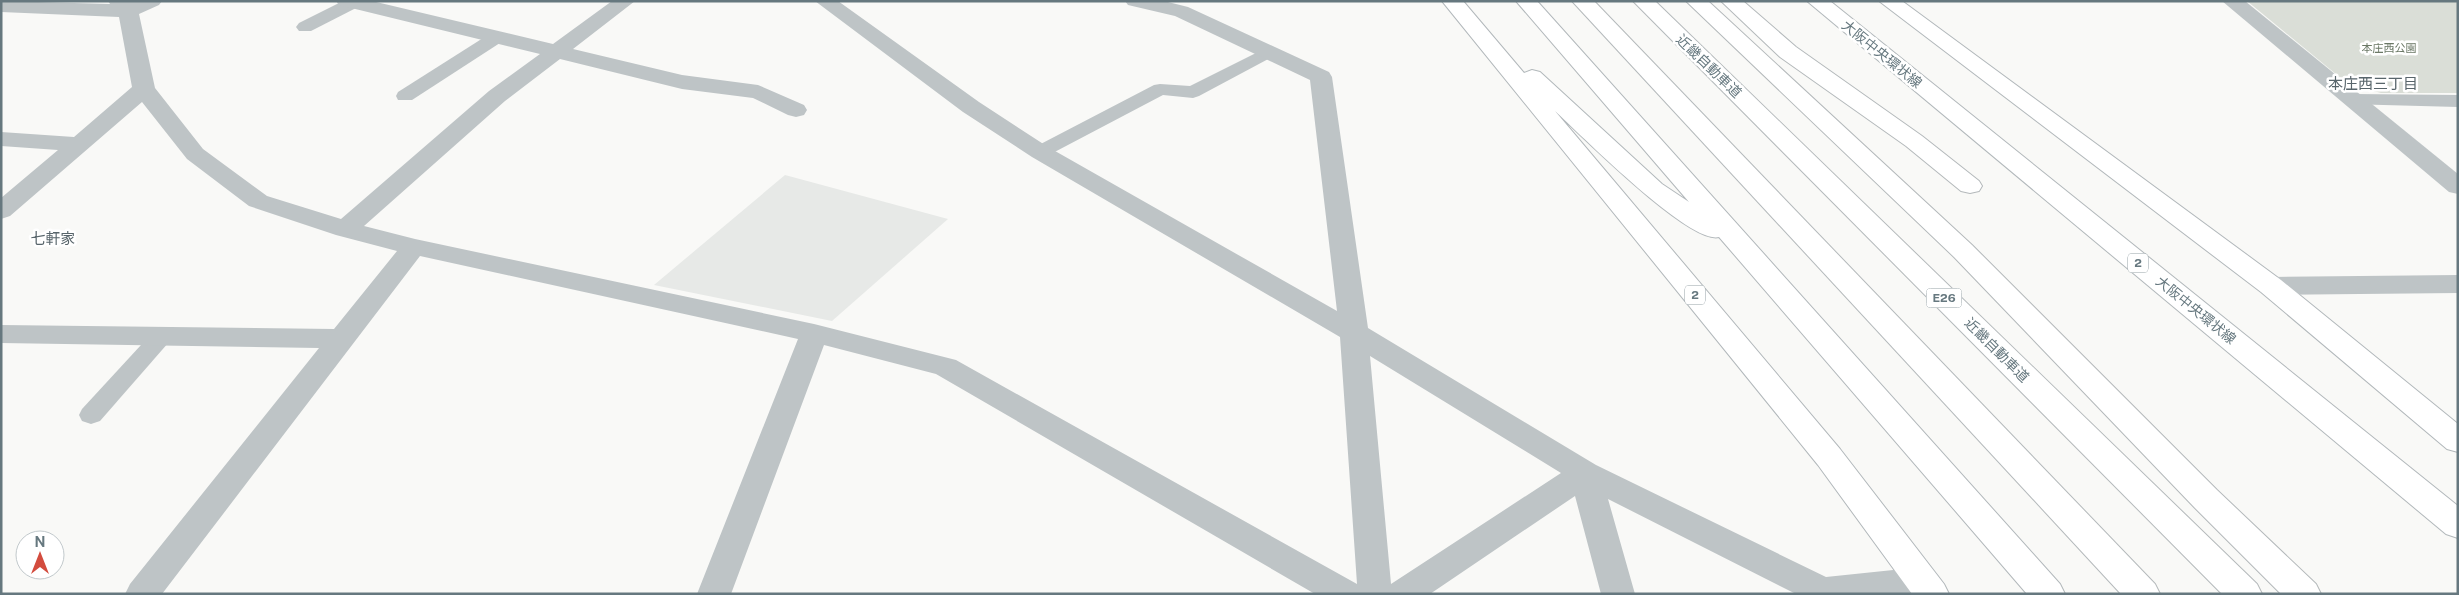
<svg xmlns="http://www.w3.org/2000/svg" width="2459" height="595" font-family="'Public Sans','Noto Sans JP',sans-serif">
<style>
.built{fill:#e7e9e7}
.green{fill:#daded7}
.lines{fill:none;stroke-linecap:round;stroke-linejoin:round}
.primary-casing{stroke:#b2b8bb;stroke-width:2}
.motorway-casing{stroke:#b4b9bb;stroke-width:2}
.service{fill:#bec4c6;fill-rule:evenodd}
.minor{fill:#bec4c6;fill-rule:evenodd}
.tertiary{fill:#bec4c6;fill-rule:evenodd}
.primary{fill:#fff;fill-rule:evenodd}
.motorway{fill:#fff;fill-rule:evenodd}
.labels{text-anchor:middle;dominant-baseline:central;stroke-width:5;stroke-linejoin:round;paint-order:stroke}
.far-park-label{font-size:11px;fill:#6b7866;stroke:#fff}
.shield{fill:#fff;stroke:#94a0a5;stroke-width:1}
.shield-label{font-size:12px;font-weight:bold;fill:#66787f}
.street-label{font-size:14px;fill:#66787f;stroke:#fff}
.neighbourhood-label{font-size:15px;fill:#58656b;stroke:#fff}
</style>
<rect width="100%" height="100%" fill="#f9f9f7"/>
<polygon class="built" points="785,175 948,219 832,321 654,285"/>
<polygon class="green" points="2247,1 2458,1 2458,93 2381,93 2348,84"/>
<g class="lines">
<g class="primary-casing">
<g id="primary">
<path d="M1442,1H1463L1524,73L1532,70L1540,72L1662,184L1689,202L1516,1H1537L2060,584L2065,594H2027L1719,237C1690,245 1580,134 1555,111L1840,449L1944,584L1949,594H1912L1818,465Z"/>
<polygon points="1807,1 1830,1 2458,506 2458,538 2446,534"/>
<polygon points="1879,1 1902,1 2281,280 2458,424 2458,452 2447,449 2261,292"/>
</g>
</g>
<g class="motorway-casing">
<g id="motorway">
<polygon points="1572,1 1594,1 2155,584 2160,594 2121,594"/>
<polygon points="1633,1 1655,1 2257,584 2262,594 2222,594"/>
<polygon points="1686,1 1708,1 1972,245 2217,490 2316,584 2321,594 2281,594 2195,508 1954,257"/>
<polygon points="1721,1 1743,1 1796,47 1922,136 1979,181 1982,186 1979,191 1970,193 1961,191 1906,146 1780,57"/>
</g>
</g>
<g class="service">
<polygon points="343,1 360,3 358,7 311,31 299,31 296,27 299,23"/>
<polygon points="497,32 503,33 506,37 503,41 412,100 398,100 396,96 398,92 491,33"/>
<polygon points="1268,47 1274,48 1277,52 1274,56 1199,96 1193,98 1163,95 1047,156 1033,156 1030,152 1033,148 1154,85 1160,84 1190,86"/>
<polygon points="2353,94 2458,95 2458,107 2346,104 2344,100 2346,96"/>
<polygon points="161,329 169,332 173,337 169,342 100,421 91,424 82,421 79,415 82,409 153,332"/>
</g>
<g class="minor">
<path d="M1,1L110,4L108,1H162L159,5L139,14L155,88L203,149L267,196L341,219L489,91L540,54L339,5L336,1H372L553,44L612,1H635L573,49L682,75L758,85L804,105L807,110L804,115L796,117L788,115L753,98L682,89L560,59L505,101L364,226L415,239L814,324L956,360L1357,584L1340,337L1032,157L963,112L815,1H838L979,102L1048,147L1337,311L1310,80L1175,16L1128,5L1125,1H1164L1188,7L1329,72L1332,77L1368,328L1596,465L1826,577L1922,567L1934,571L1939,581L1934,591L1925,594H1796L1608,499L1635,594H1601L1575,496L1430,594H1315L936,374L824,345L731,594H697L798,339L420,256L162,594H125L130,584L319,348L1,343V325L334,329L397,251L336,235L249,206L187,159L142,102L10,216L1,219V198L58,150L1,146V132L74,137L132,87L119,17L1,12ZM1370,356L1561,473L1391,584Z"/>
<polygon points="2222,1 2245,1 2458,174 2458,194 2449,192"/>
</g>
<polygon class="tertiary" points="2458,275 2458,293 2271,295 2261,292 2257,286 2261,280 2271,277"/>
<use href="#primary" class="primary"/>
<use href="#motorway" class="motorway"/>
</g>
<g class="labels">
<g class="far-park-label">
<text x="2389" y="48">本庄西公園</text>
</g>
<g class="shield">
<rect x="2128" y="253.5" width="20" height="19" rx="4"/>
<rect x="1685" y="285.5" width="20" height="19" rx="4"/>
<rect x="1926.5" y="288.5" width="35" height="19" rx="4"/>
</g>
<g class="shield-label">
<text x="2138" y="263">2</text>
<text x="1695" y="295">2</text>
<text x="1944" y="298">E26</text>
</g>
<g class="street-label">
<text transform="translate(1882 54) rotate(39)">大阪中央環状線</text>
<text transform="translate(1709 66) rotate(44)">近畿自動車道</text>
<text transform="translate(2196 310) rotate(39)">大阪中央環状線</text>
<text transform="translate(1997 350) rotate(45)">近畿自動車道</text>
</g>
<g class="neighbourhood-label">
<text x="2373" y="83">本庄西三丁目</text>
<text x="53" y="238">七軒家</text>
</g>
</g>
<rect width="2459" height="595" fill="none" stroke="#66787f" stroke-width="5"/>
<g transform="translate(40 555)"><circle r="24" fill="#ffffff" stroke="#c2c9cc"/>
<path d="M0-4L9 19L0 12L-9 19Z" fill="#d34c3e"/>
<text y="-8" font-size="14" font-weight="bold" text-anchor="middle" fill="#66787f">N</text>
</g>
</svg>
